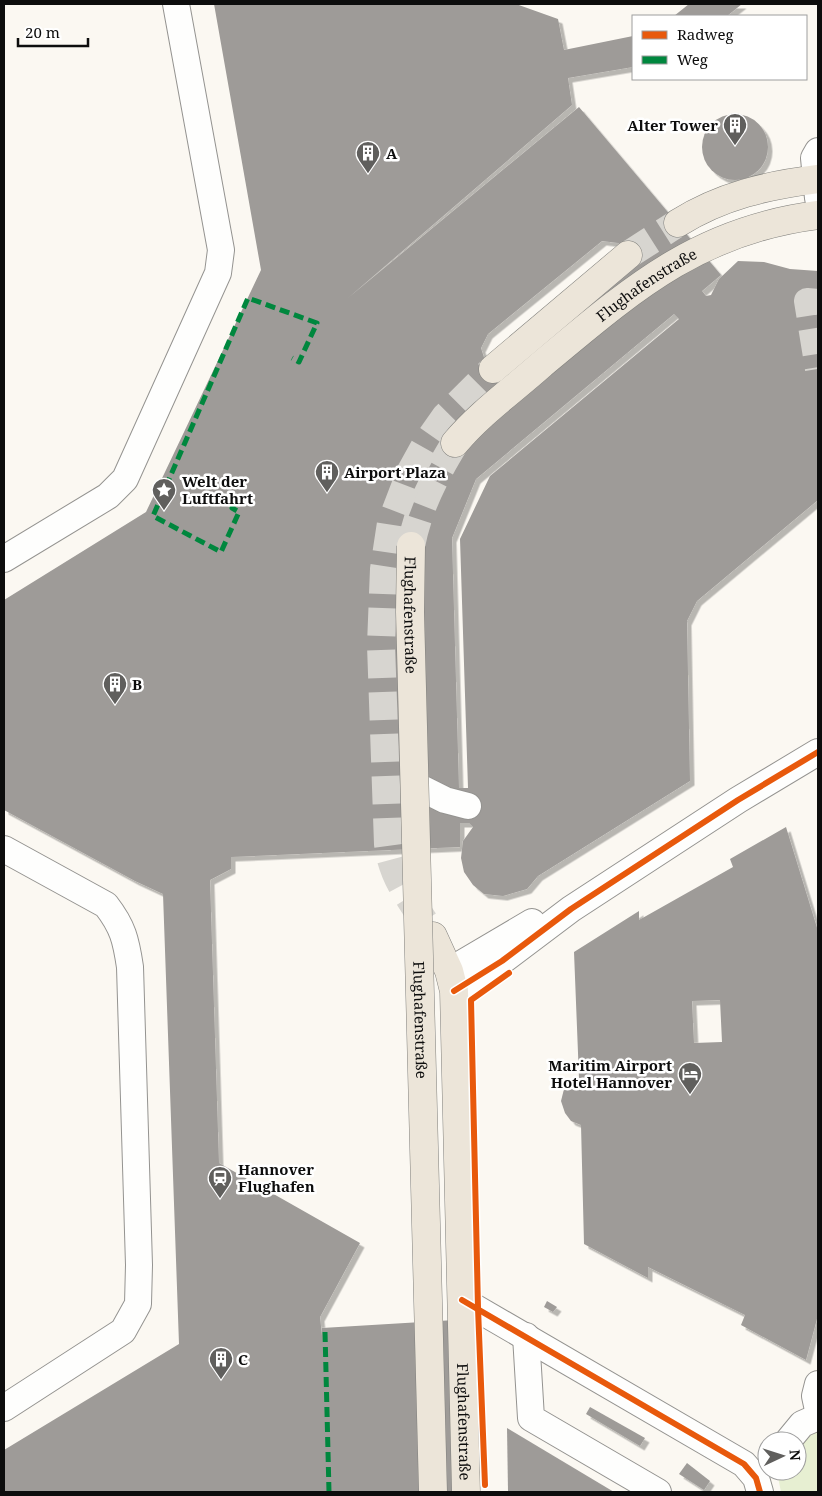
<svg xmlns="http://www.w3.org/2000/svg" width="822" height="1496" font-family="'Noto Serif',serif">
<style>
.green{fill:#e7efd2}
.building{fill:#9e9b98;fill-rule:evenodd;filter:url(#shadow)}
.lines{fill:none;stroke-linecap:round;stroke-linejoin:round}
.minor-tunnel{stroke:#d7d5d0;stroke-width:26;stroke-dasharray:26 13;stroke-linecap:butt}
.major-tunnel{stroke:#d7d5d0;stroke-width:28;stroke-dasharray:28 14;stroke-linecap:butt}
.minor-casing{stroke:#949390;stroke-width:28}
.major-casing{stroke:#81807d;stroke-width:29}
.minor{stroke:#fefefd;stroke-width:26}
.major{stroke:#ece5d9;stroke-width:28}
.major-bridge-casing{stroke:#81807d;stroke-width:29;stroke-linecap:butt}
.major-bridge{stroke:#ece5d9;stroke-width:28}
.quiet{stroke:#00873e;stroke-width:5;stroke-dasharray:10 5;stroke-linecap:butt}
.cycleway-casing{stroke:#fff;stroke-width:9}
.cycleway{stroke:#e8590c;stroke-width:6}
.labels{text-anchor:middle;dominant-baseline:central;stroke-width:5;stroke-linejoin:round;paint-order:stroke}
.poi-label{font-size:15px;font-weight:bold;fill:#0d0d0d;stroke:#fff;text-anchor:start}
.street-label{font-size:15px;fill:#0d0d0d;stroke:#fff}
</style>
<defs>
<filter id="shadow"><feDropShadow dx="4.5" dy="4.5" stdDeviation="0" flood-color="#0004"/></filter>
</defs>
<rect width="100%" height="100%" fill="#fbf8f2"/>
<polygon class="green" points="818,1430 818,1492 781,1492 777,1472 797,1471 797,1446"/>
<g class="building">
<path d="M214,4H516L558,19L564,50L633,36V67L568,78L572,105L348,298L579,107L721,275L702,291L706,296L711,295L719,279L738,261L764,262L790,269L818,271V500L697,601L687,621L690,781L538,876L527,889L503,896L484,894L473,885L464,872L461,858L463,841L473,827L469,823H460V847L231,857V869L210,880L219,1163L360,1243L320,1317L322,1336V1328L455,1320L459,1492H4V1450L179,1344L163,894L135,881L4,810V600L146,512L261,270ZM602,241L618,243L624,248L486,364L481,348L488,334ZM674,314L679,319L490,476L460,539L468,788H459L452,538L476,479Z"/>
<polygon points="689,4 742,4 727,16 674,16"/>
<circle cx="735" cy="147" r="33"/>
<path d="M786,827L818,931V1315L806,1360L741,1325L745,1315L648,1267V1278L584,1244L581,1125L571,1121L565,1113L561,1101L564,1089L571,1082L579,1078L574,952L639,911V920L733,867L730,859ZM720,1000L722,1042L694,1043L692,1001Z"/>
<polygon points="547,1301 557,1307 553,1312 544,1307"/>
<polygon points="590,1407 645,1438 640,1446 586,1414"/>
<polygon points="507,1428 614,1492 508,1492"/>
<polygon points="687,1463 710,1481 704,1490 679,1474"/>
</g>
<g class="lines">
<polyline class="minor-tunnel" points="818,302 807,301 818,369"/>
<g class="major-tunnel">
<polyline points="628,255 678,223"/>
<path d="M411,546C418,508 435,476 455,443"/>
<path d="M424,921C407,894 392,876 388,844L381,645L384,569L391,523L411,471L426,444L445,417L493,369"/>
</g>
<g class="minor-casing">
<g id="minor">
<polyline points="818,151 814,158 818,198"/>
<polyline points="4,559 108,496 125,479 218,273 221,250 176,4"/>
<polyline points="415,785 445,800 468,806"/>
<path d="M4,849L106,905C123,927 126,940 130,967L139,1265L138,1304L123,1331L4,1408"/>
<polyline points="449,971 532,922"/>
<polyline points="454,991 502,961 571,909 738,800 818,752"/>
<polyline points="462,1300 744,1464 756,1478 760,1492"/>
<polyline points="526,1336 531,1418 658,1492"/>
<polyline points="818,1384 815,1396 818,1410"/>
<polyline points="788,1441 802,1424 818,1417"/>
</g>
</g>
<g class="major-casing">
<g id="major">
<path d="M678,223C721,196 768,185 818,179"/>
<polyline points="493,369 628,255"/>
<path id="s1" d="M455,443C480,413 513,390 542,364C631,290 698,230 818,215"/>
<path id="s2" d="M433,936L449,971L454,991L466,1492"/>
</g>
</g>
<use href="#minor" class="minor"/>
<use href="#major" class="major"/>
<g class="major-bridge-casing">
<g id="major-bridge">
<path id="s3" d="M411,546L410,612L433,1492"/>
</g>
</g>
<use href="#major-bridge" class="major-bridge"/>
<g class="quiet">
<polyline points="234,504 232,508 239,512 221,552 153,516 248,298 317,323 299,362 292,358"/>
<polyline points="325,1332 329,1492"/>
</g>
<g class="cycleway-casing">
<g id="cycleway">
<polyline points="454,991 502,961 571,909 738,800 818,752"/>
<polyline points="462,1300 744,1464 756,1478 760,1492"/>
<polyline points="485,1485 478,1308 471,1000 509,973"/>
</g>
</g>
<use href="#cycleway" class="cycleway"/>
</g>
<defs>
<g id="building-pin" transform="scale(1.25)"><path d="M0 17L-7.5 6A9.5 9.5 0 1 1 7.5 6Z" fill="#605f5d" stroke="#fff"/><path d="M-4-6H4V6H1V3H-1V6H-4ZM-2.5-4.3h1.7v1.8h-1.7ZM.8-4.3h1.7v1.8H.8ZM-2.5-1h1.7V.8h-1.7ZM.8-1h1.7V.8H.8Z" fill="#fff"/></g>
<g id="sight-pin" transform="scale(1.25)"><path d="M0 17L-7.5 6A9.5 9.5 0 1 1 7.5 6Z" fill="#605f5d" stroke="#fff"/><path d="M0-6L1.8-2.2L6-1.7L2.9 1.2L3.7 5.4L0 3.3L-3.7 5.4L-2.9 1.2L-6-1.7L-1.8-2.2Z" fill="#fff"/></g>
<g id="hotel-pin" transform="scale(1.25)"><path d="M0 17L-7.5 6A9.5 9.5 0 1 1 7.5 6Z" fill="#605f5d" stroke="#fff"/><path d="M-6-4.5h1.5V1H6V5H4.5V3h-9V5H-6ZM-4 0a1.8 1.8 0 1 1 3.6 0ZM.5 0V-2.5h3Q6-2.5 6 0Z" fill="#fff"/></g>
<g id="station-pin" transform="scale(1.25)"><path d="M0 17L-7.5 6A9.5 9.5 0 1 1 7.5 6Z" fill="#605f5d" stroke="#fff"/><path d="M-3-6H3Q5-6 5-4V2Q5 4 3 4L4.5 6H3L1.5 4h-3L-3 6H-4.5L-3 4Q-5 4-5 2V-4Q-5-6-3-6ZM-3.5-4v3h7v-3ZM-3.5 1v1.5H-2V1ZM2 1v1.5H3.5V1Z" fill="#fff"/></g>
</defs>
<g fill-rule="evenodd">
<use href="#building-pin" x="735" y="125"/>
<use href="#building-pin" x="368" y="153"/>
<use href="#building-pin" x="327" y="472"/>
<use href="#sight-pin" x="164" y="490"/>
<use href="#building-pin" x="115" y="684"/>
<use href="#hotel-pin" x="690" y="1074"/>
<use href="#station-pin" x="220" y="1178"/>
<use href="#building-pin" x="221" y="1359"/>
</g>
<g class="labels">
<g class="poi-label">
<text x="718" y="125" text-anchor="end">Alter Tower</text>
<text x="386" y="153">A</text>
<text x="344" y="472">Airport Plaza</text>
<text x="182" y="481">Welt der<tspan x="182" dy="17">Luftfahrt</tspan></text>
<text x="132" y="684">B</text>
<text x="672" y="1065" text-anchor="end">Maritim Airport<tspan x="672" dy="17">Hotel Hannover</tspan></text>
<text x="238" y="1169">Hannover<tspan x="238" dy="17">Flughafen</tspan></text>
<text x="238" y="1359">C</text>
</g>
<g class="street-label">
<text stroke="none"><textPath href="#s1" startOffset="249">Flughafenstraße</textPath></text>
<text stroke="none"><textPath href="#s3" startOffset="69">Flughafenstraße</textPath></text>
<text stroke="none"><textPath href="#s3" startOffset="474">Flughafenstraße</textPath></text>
<text stroke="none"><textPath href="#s2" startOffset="490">Flughafenstraße</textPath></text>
</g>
</g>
<rect width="822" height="1496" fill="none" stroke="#0d0d0d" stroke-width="10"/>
<rect x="632" y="15" width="175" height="65" fill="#ffffff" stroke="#9e9e9e"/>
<rect x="642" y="31" width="25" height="8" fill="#e8590c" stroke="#9e9e9e"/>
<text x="677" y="40" font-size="15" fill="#0d0d0d">Radweg</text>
<rect x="642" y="56" width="25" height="8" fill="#00873e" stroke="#9e9e9e"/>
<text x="677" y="65" font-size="15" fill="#0d0d0d">Weg</text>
<g transform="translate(782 1456) rotate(86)"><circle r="24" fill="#ffffff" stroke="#9e9e9e"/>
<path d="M0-4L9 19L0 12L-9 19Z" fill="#605f5d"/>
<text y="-8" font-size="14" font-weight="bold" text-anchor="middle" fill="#0d0d0d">N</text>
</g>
<path d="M18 38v8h70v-8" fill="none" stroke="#0d0d0d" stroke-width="2.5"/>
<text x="25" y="38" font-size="15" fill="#0d0d0d" stroke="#ffffff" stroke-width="4" paint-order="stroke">20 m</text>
</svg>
